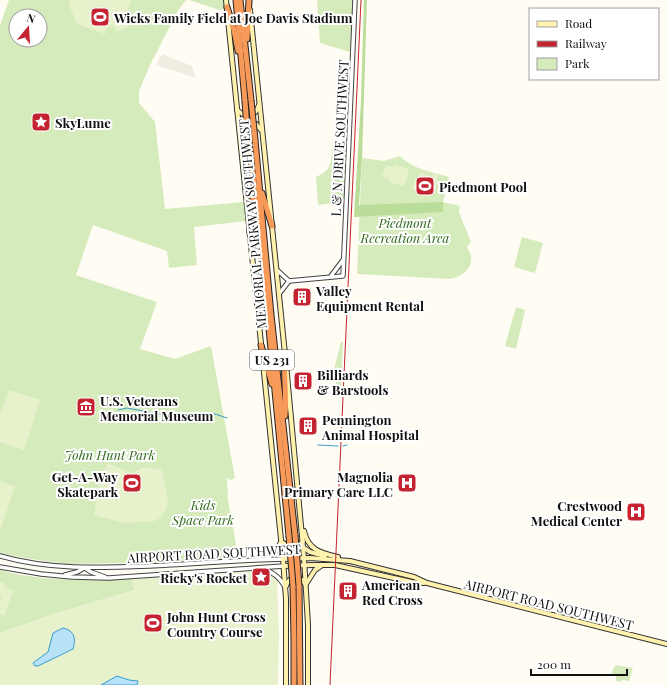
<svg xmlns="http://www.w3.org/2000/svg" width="667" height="685" font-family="'Playfair Display',serif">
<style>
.green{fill:#d6ebbb;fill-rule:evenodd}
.forest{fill:#bbdd9a}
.pitch{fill:#e7f2cd}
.plaza{fill:#f1ece1}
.water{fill:#b7e2f8;stroke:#3b9cd1}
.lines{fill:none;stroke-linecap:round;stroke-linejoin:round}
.stream{stroke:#3b9cd1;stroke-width:1}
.tertiary-casing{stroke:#434343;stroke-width:5.5}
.secondary-casing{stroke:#323232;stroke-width:6}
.motorway-casing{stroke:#212121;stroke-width:7}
.tertiary{stroke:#fff;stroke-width:3.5}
.secondary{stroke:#fff2ae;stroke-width:4}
.motorway{stroke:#f79a59;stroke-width:5}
.rail{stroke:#c52332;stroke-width:1}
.motorway-bridge-casing{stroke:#212121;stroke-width:7;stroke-linecap:butt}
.motorway-bridge{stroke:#f79a59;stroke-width:5}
.labels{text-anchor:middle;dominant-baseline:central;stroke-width:4;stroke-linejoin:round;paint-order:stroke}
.shield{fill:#fff;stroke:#585858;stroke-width:1}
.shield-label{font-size:12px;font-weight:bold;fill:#101010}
.poi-label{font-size:13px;font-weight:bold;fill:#101010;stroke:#fff;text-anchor:start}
.street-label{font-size:13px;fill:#101010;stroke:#fff}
.park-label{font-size:13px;font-style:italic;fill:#316b1d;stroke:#fff}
</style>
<rect width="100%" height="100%" fill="#fffcf3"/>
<g class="green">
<path d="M9,0H186L179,9L150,65L139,91V103L155,122L165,209L244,202L246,221L194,227L197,265L169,268L167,251L93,225L76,275L157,302L140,349L175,359L211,346L235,478L231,480L227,478L228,500L236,544L232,557L229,560L128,563L67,564L31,559L0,553V25ZM16,16H40V40H16Z"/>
<polygon points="189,0 226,0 227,9 219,10"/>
<polygon points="317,0 353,0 350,52 320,43"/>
<path d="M333,144L346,147L343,202L318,205L316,177C334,169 330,162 333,144Z"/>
<path d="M400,156C412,169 432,172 449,177L443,202L460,206L459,212L471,242L467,247C468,250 470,253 471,256C473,269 461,277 450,279L357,274L362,158L384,161Z"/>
<polygon points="522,237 543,243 535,273 514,267"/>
<polygon points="516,307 525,310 516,349 505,346"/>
<polygon points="341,342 343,342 341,393 335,393 336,382 331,381"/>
<path d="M0,570C42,582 88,580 131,579L135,590L57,613L0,633Z"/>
<polygon points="616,665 633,668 629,681 622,680 621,682 616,681 616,675 612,673 614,667"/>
</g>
<polygon class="forest" points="364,0 367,0 362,158 359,205 443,202 443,212 354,217 361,101"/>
<g class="pitch">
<polygon points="70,0 131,0 125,19 129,27 116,32 113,25 107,28 105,34 77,24 69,5"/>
<polygon points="386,165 393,167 395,165 408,169 409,171 404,186 389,182 389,179 382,177"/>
<polygon points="420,173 432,177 433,174 438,175 435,193 431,192 430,196 412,189 416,178 417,179"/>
<polygon points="9,390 40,400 24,450 0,442 0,415"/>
<polygon points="107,463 131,473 145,467 162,470 168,502 166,510 160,518 154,521 124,523 94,515 97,494"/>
<polygon points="0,481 15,486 0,531"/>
<polygon points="265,571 277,578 279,635 278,685 0,685 0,633 57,613 135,590 131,579"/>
<polygon points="0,582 5,583 4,587 13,590 5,616 0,614 0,602 2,596 0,595"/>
</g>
<polygon class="plaza" points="162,54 192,66 196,78 156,65"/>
<g class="water">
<polygon points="425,178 433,180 428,190 417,187 419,182 424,183"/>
<path d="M63,628C75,631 76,639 73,649L38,666H35L33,663L48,652L53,633Z"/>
<polygon points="117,676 129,680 138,681 137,685 101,685"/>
</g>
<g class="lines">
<g class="stream">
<polyline points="118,410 127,408 181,418 215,414 227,418"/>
<polyline points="318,445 338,446"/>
<polyline points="343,446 347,445"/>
</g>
<g class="tertiary-casing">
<g id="tertiary">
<polyline points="277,270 289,281 343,276 355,0"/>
<polyline points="331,276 343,260"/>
<polyline points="279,294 289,281"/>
<path d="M0,556C48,570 99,568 149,566C193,564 238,560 283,559"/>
<polyline points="267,559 275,552 281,542"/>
<polyline points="0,567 41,574 72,577 109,578 284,566"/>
<polyline points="85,568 91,572 105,577"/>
<path d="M261,568C272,572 279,576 285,587"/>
<polyline points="65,575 77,572 84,568"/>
</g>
</g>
<g class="secondary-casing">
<g id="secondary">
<polyline points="226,0 283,559 286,599 286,685"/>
<polyline points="250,10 285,354"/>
<path d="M237,110C246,118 255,117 259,105"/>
<polyline points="240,134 244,125 252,123 256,124 261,130"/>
<polyline points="286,364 304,558 308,625 308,685"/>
<path d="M304,531C308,550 321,553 338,557"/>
<polyline points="281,542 293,548 298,548 303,541"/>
<polyline points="304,548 310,552 325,556"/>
<polyline points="283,559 310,558 350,561 414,577 427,583 667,644"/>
<polyline points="284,566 312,565 335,565 412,582 424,583"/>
<polyline points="306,584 315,570 322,565"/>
<path d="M286,586C290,575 300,575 305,584"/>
</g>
</g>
<g class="motorway-casing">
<g id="motorway">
<polyline points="236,0 245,101"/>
<polyline points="240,0 251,100"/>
<polyline points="227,7 234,30 238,51"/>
<polyline points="247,39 249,0"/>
<polyline points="255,140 271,315 295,535"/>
<polyline points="248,141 257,204 289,536"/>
<polyline points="262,193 272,226"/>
<polyline points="250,233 253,197"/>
<polyline points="261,345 272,384"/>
<path d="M285,416C287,395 283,374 285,352"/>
<polyline points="293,586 294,639 294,685"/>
<polyline points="299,586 300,685"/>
</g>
</g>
<use href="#tertiary" class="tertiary"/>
<use href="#secondary" class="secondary"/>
<use href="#motorway" class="motorway"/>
<polyline class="rail" points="330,685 361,0"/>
<g class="motorway-bridge-casing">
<g id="motorway-bridge">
<polyline points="251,100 255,140"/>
<polyline points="245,101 248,141"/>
<polyline points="295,535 299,586"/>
<polyline points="289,536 293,586"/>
</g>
</g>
<use href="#motorway-bridge" class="motorway-bridge"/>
</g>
<defs>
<g id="stadium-square" transform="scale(1)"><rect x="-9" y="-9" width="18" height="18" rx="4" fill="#c52332" stroke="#fff"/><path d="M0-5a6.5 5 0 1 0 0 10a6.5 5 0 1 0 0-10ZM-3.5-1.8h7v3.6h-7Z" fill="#fff"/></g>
<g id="sight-square" transform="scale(1)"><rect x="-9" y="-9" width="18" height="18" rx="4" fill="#c52332" stroke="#fff"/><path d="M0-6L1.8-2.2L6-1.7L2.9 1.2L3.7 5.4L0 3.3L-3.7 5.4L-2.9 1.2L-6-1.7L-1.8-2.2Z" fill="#fff"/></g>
<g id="building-square" transform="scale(1)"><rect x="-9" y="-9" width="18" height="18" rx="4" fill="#c52332" stroke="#fff"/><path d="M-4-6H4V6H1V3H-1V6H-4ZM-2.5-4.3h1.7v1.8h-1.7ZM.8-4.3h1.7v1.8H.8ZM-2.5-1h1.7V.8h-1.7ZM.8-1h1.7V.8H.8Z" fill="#fff"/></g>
<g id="museum-square" transform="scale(1)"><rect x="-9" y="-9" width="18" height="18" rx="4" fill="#c52332" stroke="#fff"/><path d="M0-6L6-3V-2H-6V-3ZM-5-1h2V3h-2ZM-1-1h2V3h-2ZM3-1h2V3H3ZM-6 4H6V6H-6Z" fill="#fff"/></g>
<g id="hospital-square" transform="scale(1)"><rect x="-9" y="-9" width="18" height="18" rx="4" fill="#c52332" stroke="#fff"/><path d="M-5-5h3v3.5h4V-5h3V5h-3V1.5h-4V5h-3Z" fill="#fff"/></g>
</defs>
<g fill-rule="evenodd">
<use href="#stadium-square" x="100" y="17"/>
<use href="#sight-square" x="41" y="122"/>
<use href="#stadium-square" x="425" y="186"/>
<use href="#building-square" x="302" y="297"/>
<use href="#building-square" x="303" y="381"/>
<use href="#museum-square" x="86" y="407"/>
<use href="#building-square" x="308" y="426"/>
<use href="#stadium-square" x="132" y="483"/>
<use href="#hospital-square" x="407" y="483"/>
<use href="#hospital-square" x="636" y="512"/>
<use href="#sight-square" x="261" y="577"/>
<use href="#building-square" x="348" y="591"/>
<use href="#stadium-square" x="153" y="623"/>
</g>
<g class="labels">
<rect class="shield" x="250" y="350" width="44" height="20" rx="3"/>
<g class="shield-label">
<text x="272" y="360">US 231</text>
</g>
<g class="poi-label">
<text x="114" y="17">Wicks Family Field at Joe Davis Stadium</text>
<text x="55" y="122">SkyLume</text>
<text x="439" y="186">Piedmont Pool</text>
<text x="316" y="290">Valley<tspan x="316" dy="15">Equipment Rental</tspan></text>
<text x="317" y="374">Billiards<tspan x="317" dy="15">&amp; Barstools</tspan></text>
<text x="100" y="400">U.S. Veterans<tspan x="100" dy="15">Memorial Museum</tspan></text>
<text x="322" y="419">Pennington<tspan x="322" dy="15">Animal Hospital</tspan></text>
<text x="118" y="476" text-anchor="end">Get-A-Way<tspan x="118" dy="15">Skatepark</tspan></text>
<text x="393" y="476" text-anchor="end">Magnolia<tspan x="393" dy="15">Primary Care LLC</tspan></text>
<text x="622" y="505" text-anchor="end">Crestwood<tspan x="622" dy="15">Medical Center</tspan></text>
<text x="247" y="577" text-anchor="end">Ricky's Rocket</text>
<text x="362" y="584">American<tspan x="362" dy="15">Red Cross</tspan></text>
<text x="167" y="616">John Hunt Cross<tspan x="167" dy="15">Country Course</tspan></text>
</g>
<g class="street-label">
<text transform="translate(339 138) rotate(-87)">L &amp; N DRIVE SOUTHWEST</text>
<text transform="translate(252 224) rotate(-95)">MEMORIAL PARKWAY SOUTHWEST</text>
<text transform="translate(214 553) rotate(-3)">AIRPORT ROAD SOUTHWEST</text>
<text transform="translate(549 604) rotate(14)">AIRPORT ROAD SOUTHWEST</text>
</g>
<g class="park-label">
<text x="405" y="222">Piedmont<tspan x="405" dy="15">Recreation Area</tspan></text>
<text x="110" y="454">John Hunt Park</text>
<text x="203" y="504">Kids<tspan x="203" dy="15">Space Park</tspan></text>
</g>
</g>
<rect x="529" y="8" width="130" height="72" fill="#ffffff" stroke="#9f9f9f"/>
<rect x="537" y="21" width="20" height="6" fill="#fff2ae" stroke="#9f9f9f"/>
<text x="565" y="28" font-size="12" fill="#101010">Road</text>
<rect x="537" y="41" width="20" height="6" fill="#c52332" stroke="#9f9f9f"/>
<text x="565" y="48" font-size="12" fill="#101010">Railway</text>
<rect x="537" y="58" width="20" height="12" fill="#d6ebbb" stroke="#9f9f9f"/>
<text x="565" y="68" font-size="12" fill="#101010">Park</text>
<g transform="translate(28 28) rotate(18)"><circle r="19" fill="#ffffff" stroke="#9f9f9f"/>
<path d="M0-3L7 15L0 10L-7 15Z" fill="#c52332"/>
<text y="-6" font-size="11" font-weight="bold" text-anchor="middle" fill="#101010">N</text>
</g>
<path d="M531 669v6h96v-6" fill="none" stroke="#101010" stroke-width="2"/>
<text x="537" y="669" font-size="12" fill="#101010" stroke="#ffffff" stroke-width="3" paint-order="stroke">200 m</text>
</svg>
